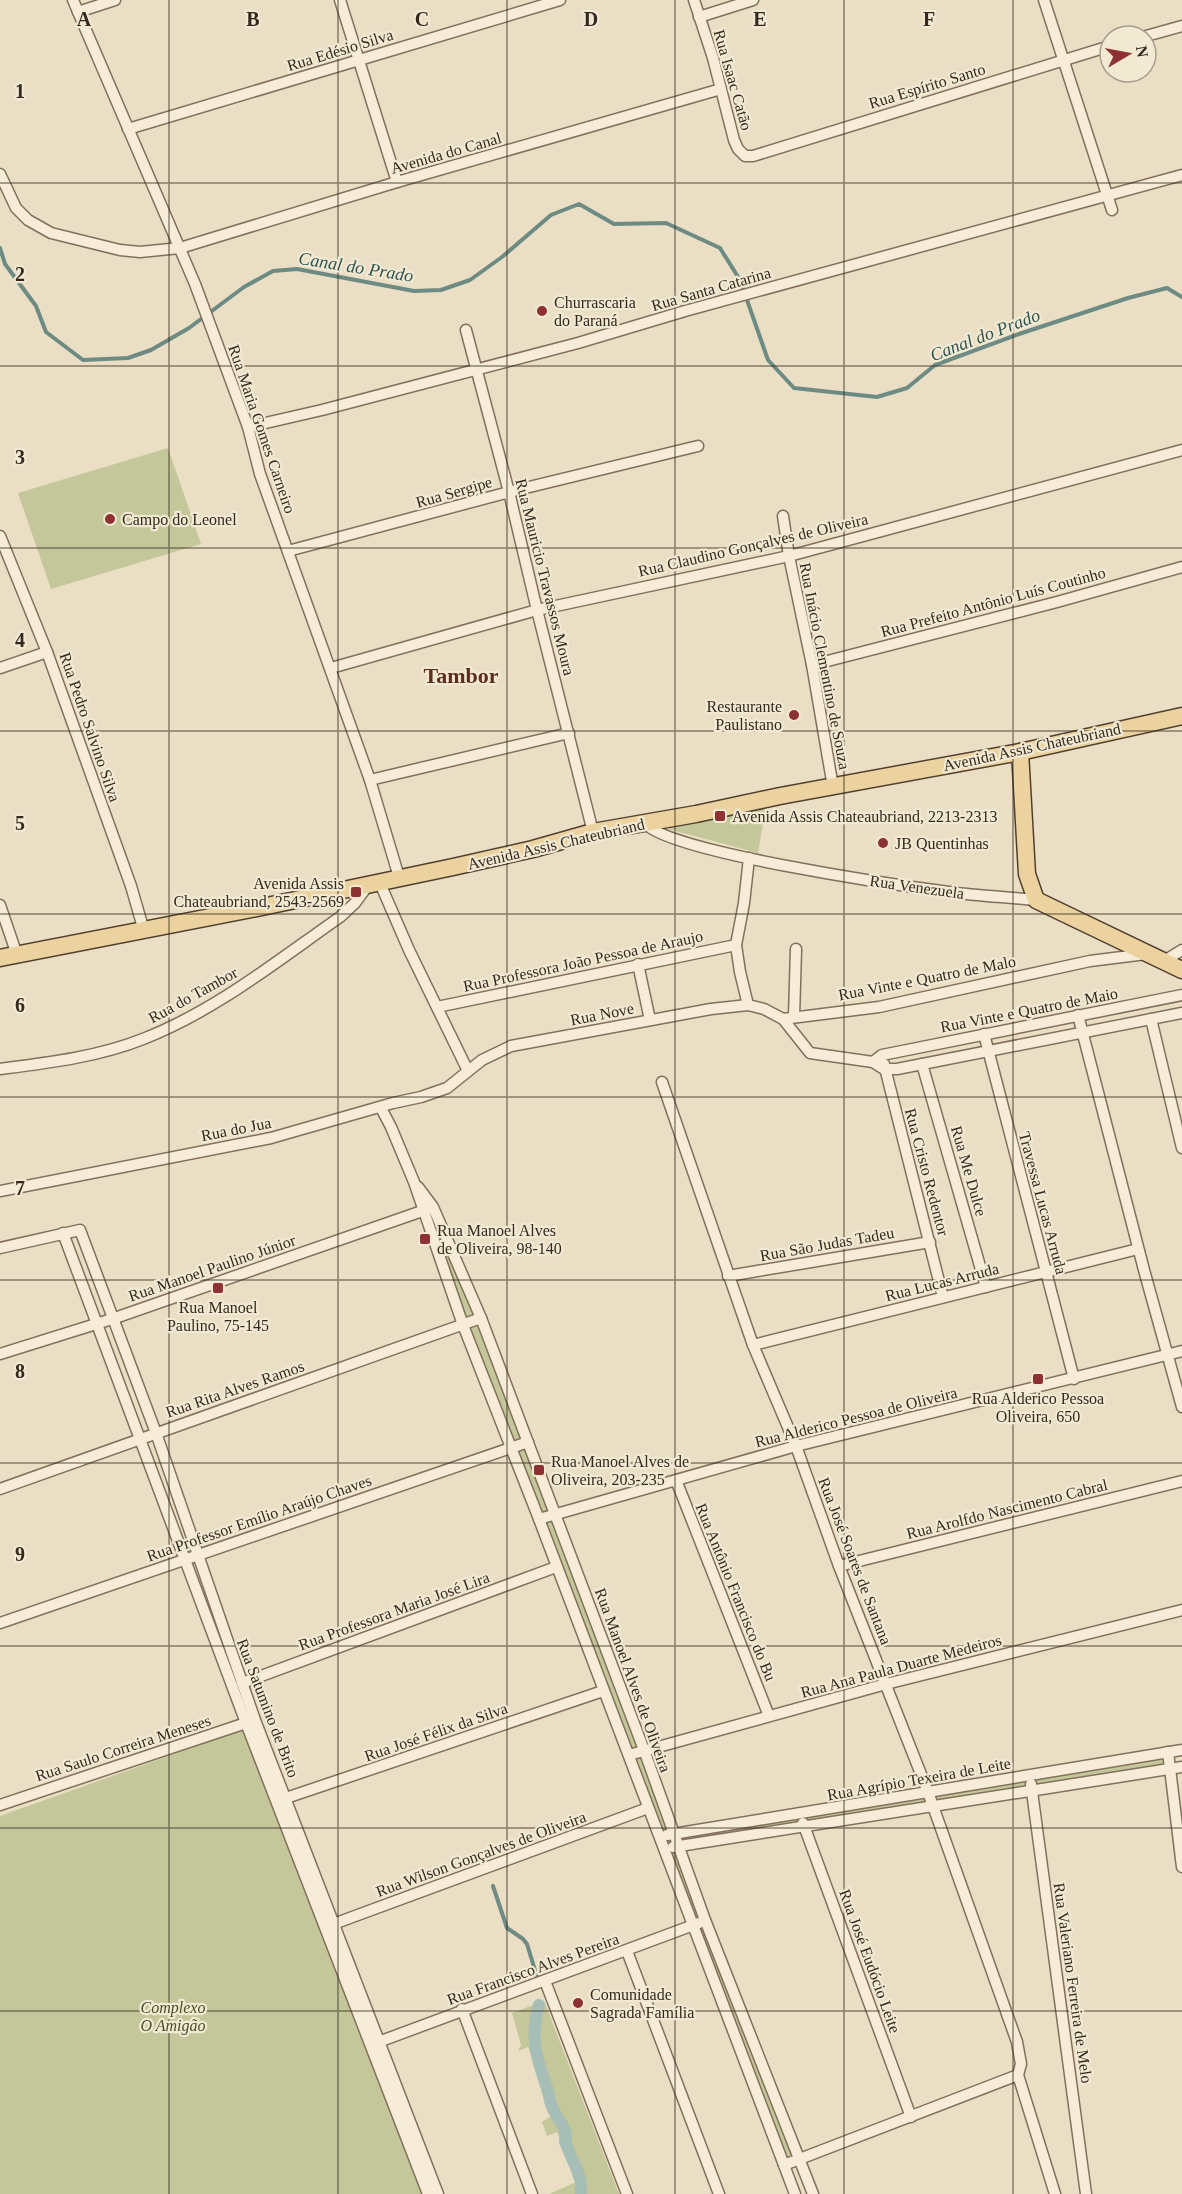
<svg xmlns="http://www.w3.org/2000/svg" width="1182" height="2194" font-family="'Times New Roman',serif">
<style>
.green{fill:#c3c799}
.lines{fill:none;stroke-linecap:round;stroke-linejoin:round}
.stream{stroke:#6d8b83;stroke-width:4}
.canal{stroke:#a6beb6;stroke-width:12}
.minor-casing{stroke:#83705c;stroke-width:13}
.primary-casing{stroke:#513f30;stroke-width:19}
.minor{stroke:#f6ecd7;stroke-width:10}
.primary{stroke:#ebd29f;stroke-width:16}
.grid{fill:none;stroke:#35291f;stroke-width:1.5;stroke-opacity:0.55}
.poi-dot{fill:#8e3133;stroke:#f2e9d3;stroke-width:2}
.labels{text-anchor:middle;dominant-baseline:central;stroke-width:4.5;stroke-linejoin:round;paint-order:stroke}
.street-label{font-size:16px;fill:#35291f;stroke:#f2e9d3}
.poi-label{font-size:16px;fill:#35291f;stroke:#f2e9d3;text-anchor:start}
.park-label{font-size:16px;font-style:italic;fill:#464f27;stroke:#f2e9d3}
.water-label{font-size:18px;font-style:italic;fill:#2f5350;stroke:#f2e9d3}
.district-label{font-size:22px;font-weight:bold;fill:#5e2d22;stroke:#f2e9d3}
.grid-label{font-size:20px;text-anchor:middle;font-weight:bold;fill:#35291f;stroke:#f2e9d3;stroke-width:4.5;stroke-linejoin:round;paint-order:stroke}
</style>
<rect width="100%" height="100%" fill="#eadec4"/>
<g class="green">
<polygon points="168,448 201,544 51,589 18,493"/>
<polygon points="766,805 758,853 668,829"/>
<polygon points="432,1210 476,1315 462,1321 426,1212"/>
<polygon points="478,1321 524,1438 512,1444 467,1325"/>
<polygon points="527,1446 552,1512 540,1515 515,1450"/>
<polygon points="554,1517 640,1748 630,1752 543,1521"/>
<polygon points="247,1728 429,2194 0,2194 0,1816"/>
<polygon points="642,1753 671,1832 662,1834 632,1756"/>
<polygon points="1165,1755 1166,1766 1034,1787 1033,1778"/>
<polygon points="1028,1779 1029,1787 934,1803 931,1794"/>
<polygon points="926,1795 930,1805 666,1845 663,1839"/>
<polygon points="677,1849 701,1918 695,1922 668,1850"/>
<polygon points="703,1924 797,2157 786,2162 696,1926"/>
<polygon points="544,2001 619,2194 549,2194 576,2182 557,2132 547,2136 542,2122 551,2116 541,2091 544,2087 528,2047 518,2051 521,2045 512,2013"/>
</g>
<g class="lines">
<g class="stream">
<polyline points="0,248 5,264 36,306 46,332 83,360 128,358 151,350 189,328 244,287 273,271 297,269 414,291 441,290 470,280 502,257 551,215 579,204 614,224 666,223 720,248 740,280 768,360 794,388 877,397 907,388 935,365 1022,333 1128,298 1167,288 1182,297"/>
<polyline points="493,1886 507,1928 523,1939 527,1944 537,1977"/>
</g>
<path class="canal" d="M539,2005C529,2039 537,2059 548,2091C550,2095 549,2100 551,2104C554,2116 570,2129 565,2142L577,2170L581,2182V2194"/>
<g class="minor-casing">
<g id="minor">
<polyline points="73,0 195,284 248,427 260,474 370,780 399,877"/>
<polyline points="340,0 397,182"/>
<polyline points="694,0 713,58 734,140 738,149 745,156 753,156 1110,46"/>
<polyline points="1044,0 1112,210"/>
<polyline points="78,12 115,0"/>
<polyline points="699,17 753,0"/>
<polyline points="1146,36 1182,26"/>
<polyline points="128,129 560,0"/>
<polyline points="0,174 16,208 28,220 51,233 120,250 140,252 180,248 397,182 721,89"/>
<polyline points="466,330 509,492 537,610 593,832"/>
<polyline points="248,427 322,410 578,343 685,311 1182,175"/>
<polyline points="783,516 789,556 812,665 833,787"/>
<polyline points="0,536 47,652 131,886 144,931"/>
<polyline points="288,551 509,492 698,446"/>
<polyline points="812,665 1057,602 1182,567"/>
<polyline points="0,668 47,652"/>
<polyline points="331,668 537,610 789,556 1182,450"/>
<polyline points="370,780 569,733"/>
<path d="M645,823C666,852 903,886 949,892C978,896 1007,897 1036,900"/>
<polyline points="379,881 409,950 468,1071"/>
<polyline points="0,905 17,955"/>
<polyline points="1164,961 1182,950"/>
<polyline points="638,964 650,1020"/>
<polyline points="748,1005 740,972 736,945 744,903 749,858"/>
<polyline points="437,1007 736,945"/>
<polyline points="1078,1015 1144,1270 1182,1407"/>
<polyline points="794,1017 796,949"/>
<polyline points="783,1019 879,1007 1090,961 1146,954"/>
<polyline points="1151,1019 1182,1148"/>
<polyline points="984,1034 1074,1379"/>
<polyline points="873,1062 882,1055 1182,995"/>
<polyline points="884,1064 943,1297"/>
<polyline points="922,1064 986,1287"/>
<path d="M0,1069C47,1063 98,1057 143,1039C215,1011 277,961 340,917L355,903L369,884"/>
<polyline points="662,1082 753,1345 796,1446 839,1566 928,1792 1017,2042 1021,2064 1018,2075 784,2165"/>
<polyline points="381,1108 391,1127 414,1182 463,1325 539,1519 795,2194"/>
<polyline points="418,1187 433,1207 481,1318 644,1750 705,1920 813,2194"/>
<polyline points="0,1191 271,1138 393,1103 421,1097 447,1088 482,1060 511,1046 711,1009 748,1005 764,1009 783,1019 810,1053 873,1062 884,1069 897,1069 1182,1013"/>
<polyline points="63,1233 246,1723 428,2194"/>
<polyline points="0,1248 80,1230 156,1433 255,1720 438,2194"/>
<polyline points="728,1276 930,1242"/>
<polyline points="753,1345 1138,1249"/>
<polyline points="0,1354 112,1319 428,1209"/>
<polyline points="676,1480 769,1716"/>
<polyline points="0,1489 481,1318"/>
<polyline points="539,1519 796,1446 1182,1351"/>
<polyline points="839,1566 1182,1481"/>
<polyline points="0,1623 528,1442"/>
<polyline points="242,1683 556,1567"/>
<polyline points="1168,1752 1182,1867"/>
<polyline points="629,1755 886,1684 1182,1610"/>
<polyline points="1031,1784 1086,2194"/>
<polyline points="280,1800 603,1691"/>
<polyline points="0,1805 252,1721"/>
<polyline points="803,1823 911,2117"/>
<polyline points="667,1835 1182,1750"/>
<polyline points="673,1847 1182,1767"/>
<polyline points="328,1926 648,1808"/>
<polyline points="627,1951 719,2194"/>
<polyline points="545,1981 627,2194"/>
<polyline points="462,2009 532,2194"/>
<polyline points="373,2044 699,1923"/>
<polyline points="1018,2075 1055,2194"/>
</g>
</g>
<g class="primary-casing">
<g id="primary">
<polyline points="1020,752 1027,874 1036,900 1182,970"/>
<polyline points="0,958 262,907 453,867 533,849 593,832 696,814 780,796 1020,752 1182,716"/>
</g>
</g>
<use href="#minor" class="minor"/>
<use href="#primary" class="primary"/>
</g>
<path class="grid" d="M169,0V2194M338,0V2194M507,0V2194M675,0V2194M844,0V2194M1013,0V2194M0,183H1182M0,366H1182M0,548H1182M0,731H1182M0,914H1182M0,1097H1182M0,1280H1182M0,1463H1182M0,1646H1182M0,1828H1182M0,2011H1182"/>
<g class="poi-dot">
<circle cx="542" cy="311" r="6"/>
<circle cx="110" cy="519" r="6"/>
<circle cx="794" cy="715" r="6"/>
<rect x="714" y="810" width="12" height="12" rx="3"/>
<circle cx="883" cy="843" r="6"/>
<rect x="350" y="886" width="12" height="12" rx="3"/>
<rect x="419" y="1233" width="12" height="12" rx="3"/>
<rect x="212" y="1282" width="12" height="12" rx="3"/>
<rect x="1032" y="1373" width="12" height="12" rx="3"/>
<rect x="533" y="1464" width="12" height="12" rx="3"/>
<circle cx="578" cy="2003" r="6"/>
</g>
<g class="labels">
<g class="street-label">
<text transform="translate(340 50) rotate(-17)">Rua Edésio Silva</text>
<text transform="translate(733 80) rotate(74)">Rua Isaac Catão</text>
<text transform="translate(927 86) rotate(-17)">Rua Espírito Santo</text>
<text transform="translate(446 153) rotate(-16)">Avenida do Canal</text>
<text transform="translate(711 289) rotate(-16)">Rua Santa Catarina</text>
<text transform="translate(262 429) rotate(71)">Rua Maria Gomes Carneiro</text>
<text transform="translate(454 492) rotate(-16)">Rua Sergipe</text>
<text transform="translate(753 545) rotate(-13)">Rua Claudino Gonçalves de Oliveira</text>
<text transform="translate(545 577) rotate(76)">Rua Mauricio Travassos Moura</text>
<text transform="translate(993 602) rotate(-15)">Rua Prefeito Antônio Luís Coutinho</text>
<text transform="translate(825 666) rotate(79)">Rua Inácio Clementino de Souza</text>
<text transform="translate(90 727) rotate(71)">Rua Pedro Salvino Silva</text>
<text transform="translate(1032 747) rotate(-12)">Avenida Assis Chateubriand</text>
<text transform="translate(556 844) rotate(-13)">Avenida Assis Chateubriand</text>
<text transform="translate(917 887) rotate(8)">Rua Venezuela</text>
<text transform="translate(583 961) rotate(-12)">Rua Professora João Pessoa de Araujo</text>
<text transform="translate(927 978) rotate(-11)">Rua Vinte e Quatro de Malo</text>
<text transform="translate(193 995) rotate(-29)">Rua do Tambor</text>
<text transform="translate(1029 1010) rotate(-11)">Rua Vinte e Quatro de Maio</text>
<text transform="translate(602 1014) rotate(-11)">Rua Nove</text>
<text transform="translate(236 1129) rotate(-11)">Rua do Jua</text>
<text transform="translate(969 1171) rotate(74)">Rua Me Dulce</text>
<text transform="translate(927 1172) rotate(75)">Rua Cristo Redentor</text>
<text transform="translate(1043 1203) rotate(75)">Travessa Lucas Arruda</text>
<text transform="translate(827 1244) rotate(-10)">Rua São Judas Tadeu</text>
<text transform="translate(212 1268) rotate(-19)">Rua Manoel Paulino Júnior</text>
<text transform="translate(942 1282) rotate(-14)">Rua Lucas Arruda</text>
<text transform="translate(235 1389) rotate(-19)">Rua Rita Alves Ramos</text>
<text transform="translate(856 1417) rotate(-14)">Rua Alderico Pessoa de Oliveira</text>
<text transform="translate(1007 1509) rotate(-14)">Rua Arolfdo Nascimento Cabral</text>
<text transform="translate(259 1518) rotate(-19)">Rua Professor Emílio Araújo Chaves</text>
<text transform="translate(855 1561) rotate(69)">Rua José Soares de Santana</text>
<text transform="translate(736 1592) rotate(68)">Rua Antônio Francisco do Bu</text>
<text transform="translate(394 1611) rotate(-20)">Rua Professora Maria José Lira</text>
<text transform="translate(901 1666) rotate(-15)">Rua Ana Paula Duarte Medeiros</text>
<text transform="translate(633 1680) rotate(70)">Rua Manoel Alves de Oliveira</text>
<text transform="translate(268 1708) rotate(69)">Rua Satumino de Brito</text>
<text transform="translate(436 1732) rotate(-19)">Rua José Félix da Silva</text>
<text transform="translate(123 1748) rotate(-18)">Rua Saulo Correira Meneses</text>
<text transform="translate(919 1779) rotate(-10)">Rua Agrípio Texeira de Leite</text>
<text transform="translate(481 1854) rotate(-20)">Rua Wilson Gonçalves de Oliveira</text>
<text transform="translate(870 1961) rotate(70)">Rua José Eudócio Leite</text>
<text transform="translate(533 1969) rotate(-20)">Rua Francisco Alves Pereira</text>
<text transform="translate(1073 1983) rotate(82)">Rua Valeriano Ferreira de Melo</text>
</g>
<g class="poi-label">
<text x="554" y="302">Churrascaria<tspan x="554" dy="18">do Paraná</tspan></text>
<text x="122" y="519">Campo do Leonel</text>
<text x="782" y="706" text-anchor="end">Restaurante<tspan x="782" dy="18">Paulistano</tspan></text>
<text x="732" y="816">Avenida Assis Chateaubriand, 2213-2313</text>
<text x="895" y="843">JB Quentinhas</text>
<text x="344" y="883" text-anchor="end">Avenida Assis<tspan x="344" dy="18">Chateaubriand, 2543-2569</tspan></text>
<text x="437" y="1230">Rua Manoel Alves<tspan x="437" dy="18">de Oliveira, 98-140</tspan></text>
<text x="218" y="1307" text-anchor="middle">Rua Manoel<tspan x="218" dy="18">Paulino, 75-145</tspan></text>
<text x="1038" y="1398" text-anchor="middle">Rua Alderico Pessoa<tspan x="1038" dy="18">Oliveira, 650</tspan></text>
<text x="551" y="1461">Rua Manoel Alves de<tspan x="551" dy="18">Oliveira, 203-235</tspan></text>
<text x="590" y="1994">Comunidade<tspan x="590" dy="18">Sagrada Família</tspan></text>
</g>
<g class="park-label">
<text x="173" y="2007">Complexo<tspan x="173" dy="18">O Amigão</tspan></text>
</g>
<g class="water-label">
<text transform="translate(356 267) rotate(9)">Canal do Prado</text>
<text transform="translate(985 335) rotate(-21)">Canal do Prado</text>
</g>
<g class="district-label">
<text x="461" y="675">Tambor</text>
</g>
</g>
<g class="grid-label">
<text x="84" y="26">A</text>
<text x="253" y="26">B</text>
<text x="422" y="26">C</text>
<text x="591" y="26">D</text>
<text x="760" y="26">E</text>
<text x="929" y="26">F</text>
<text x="20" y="98">1</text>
<text x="20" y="281">2</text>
<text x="20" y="464">3</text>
<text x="20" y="647">4</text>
<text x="20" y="830">5</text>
<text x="20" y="1012">6</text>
<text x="20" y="1195">7</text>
<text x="20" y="1378">8</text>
<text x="20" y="1561">9</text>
</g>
<g transform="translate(1128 54) rotate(80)"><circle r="28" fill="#f2e9d3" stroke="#a69c8b" stroke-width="1.5"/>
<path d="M0-4.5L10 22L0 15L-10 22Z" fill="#8e3133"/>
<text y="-9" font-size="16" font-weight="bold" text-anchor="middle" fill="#35291f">N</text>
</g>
</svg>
